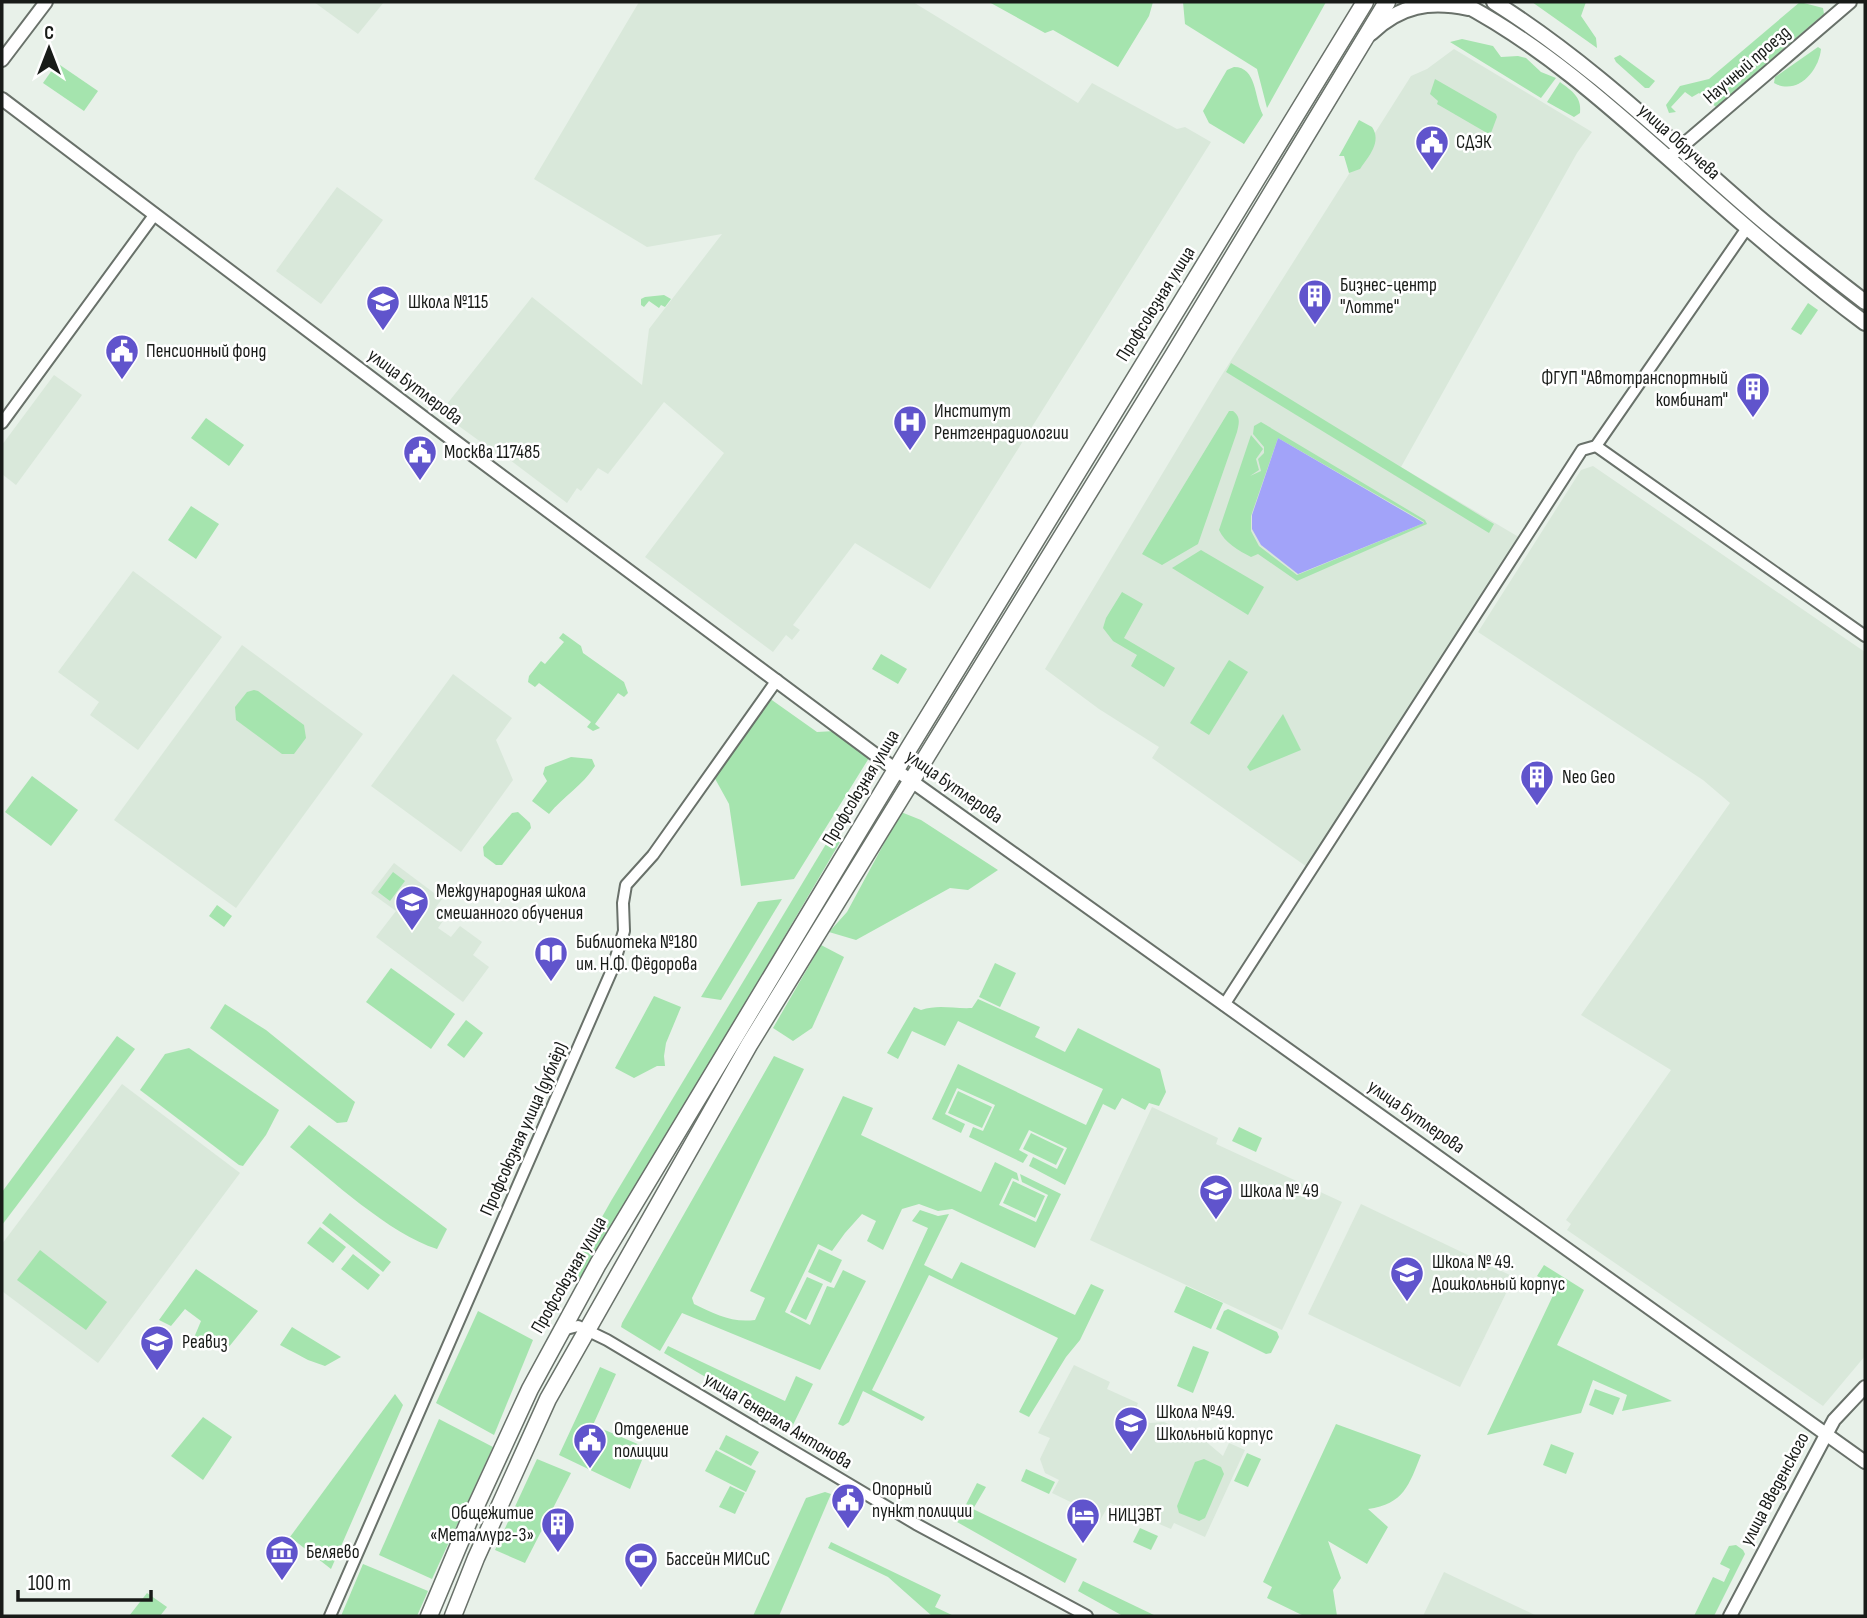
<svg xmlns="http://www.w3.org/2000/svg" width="1867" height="1618" font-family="'Sofia Sans Condensed',sans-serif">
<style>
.built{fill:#d9e8da}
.green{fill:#a5e4ae;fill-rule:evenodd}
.water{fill:#a2a3f9}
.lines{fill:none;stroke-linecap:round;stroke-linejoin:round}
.minor-casing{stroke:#69716a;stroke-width:14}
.tertiary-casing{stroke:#69716a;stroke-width:16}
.secondary-casing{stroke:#69716a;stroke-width:18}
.primary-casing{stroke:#69716a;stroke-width:19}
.minor{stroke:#fff;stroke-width:10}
.tertiary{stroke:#fff;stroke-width:12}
.secondary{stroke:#fff;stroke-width:14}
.primary{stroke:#fff;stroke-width:16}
.labels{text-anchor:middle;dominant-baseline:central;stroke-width:5;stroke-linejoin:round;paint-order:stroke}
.street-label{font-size:19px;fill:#181b18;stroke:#fff}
.poi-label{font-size:19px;fill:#181b18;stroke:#fff;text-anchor:start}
</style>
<rect width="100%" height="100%" fill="#e8f1e9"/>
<g class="built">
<polygon points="314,2 384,2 358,34"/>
<polygon points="639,2 913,2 1078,103 1092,83 1177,129 1185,127 1211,142 930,589 855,543 793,625 800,630 792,640 786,635 773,652 645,557 724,453 664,402 608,474 598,468 581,491 577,488 567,503 498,451 496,453 445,416 447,413 443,409 532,297 642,385 649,329 722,234 647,247 534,179"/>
<polygon points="1454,49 1592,132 1577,153 1401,467 1522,539 1310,869 1152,758 1159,747 1099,709 1045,669 1218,381 1411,76 1427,69"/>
<polygon points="337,187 383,220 321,304 276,271"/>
<polygon points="54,375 82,395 16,485 2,474 2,445"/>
<polygon points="1593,466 1865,652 1865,1356 1823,1406 1567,1230 1571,1224 1566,1220 1671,1070 1581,1015 1730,803 1703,780 1478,632 1581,470"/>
<polygon points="133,571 222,637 138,750 90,715 99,702 58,672"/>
<polygon points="242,645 363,734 236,908 114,820"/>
<polygon points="453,674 512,718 496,740 513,780 461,852 371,786"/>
<polygon points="394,863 442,899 436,907 447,915 438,928 451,937 460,926 482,942 473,955 489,967 463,1002 376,937 396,911 371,893"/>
<polygon points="122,1084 240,1173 98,1363 2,1291 2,1244"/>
<polygon points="1152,1107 1218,1138 1216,1144 1342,1202 1282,1330 1090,1240"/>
<polygon points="1361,1204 1514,1277 1460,1387 1308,1314"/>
<polygon points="1074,1365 1110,1382 1107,1389 1138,1403 1133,1415 1150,1423 1164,1422 1204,1440 1223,1456 1229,1443 1245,1450 1205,1537 1174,1523 1171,1529 1110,1503 1099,1522 1092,1518 1087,1510 1052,1493 1059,1480 1045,1473 1040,1459 1050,1438 1038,1433"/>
<polygon points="1444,1572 1537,1616 1423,1616"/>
</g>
<g class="green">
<polygon points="989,2 1153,2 1149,16 1118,67 1053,30 1045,33"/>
<polygon points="1183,2 1326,2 1267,108 1257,69 1185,24"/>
<polygon points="1532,2 1586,2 1581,16 1596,38 1597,48"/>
<polygon points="1800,2 1823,8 1824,14 1716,107 1699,93 1692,97 1685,92 1671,107 1676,112 1669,113 1666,105 1680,86 1709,79"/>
<polygon points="1462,39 1493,46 1501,57 1518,56 1526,58 1541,72 1556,78 1541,98 1450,42"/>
<path d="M1818,47L1821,49C1819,71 1797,96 1774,83L1775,77Z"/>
<polygon points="1620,55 1655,81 1649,88 1645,88 1616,62 1614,58"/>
<polygon points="57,63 98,91 84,111 43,83"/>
<path d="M1234,67C1257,67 1254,97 1263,115L1244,144L1209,123L1203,111L1227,70Z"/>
<polygon points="1435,79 1496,114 1497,117 1491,133 1487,133 1437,104 1438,101 1430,94"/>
<path d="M1560,82C1572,91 1582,97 1580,113L1574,117L1547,102Z"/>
<path d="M1359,120L1372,127C1382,142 1369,156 1360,169L1349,173L1344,156H1339Z"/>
<polygon points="664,295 671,299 665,307 661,305 659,308 649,301 644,307 641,305 641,299 645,297"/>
<polygon points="1808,303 1818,310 1801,335 1791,329"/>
<polygon points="1231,363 1494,524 1489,533 1226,372"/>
<path d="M1229,411H1233C1241,417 1239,423 1237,432L1198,544L1162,565L1142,554Z"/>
<polygon points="206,418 244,445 229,466 191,438"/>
<path d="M1261,422L1425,520L1427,524L1297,581L1258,554L1251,557C1239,551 1224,542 1219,530L1251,435L1263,449L1256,459L1259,470L1250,476L1261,471L1258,459L1264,453V447L1253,434L1254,426ZM1278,438L1424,522V523L1297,575L1259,546L1251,531V516Z"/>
<polygon points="191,506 219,524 196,559 168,540"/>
<polygon points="1201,550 1264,587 1248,615 1172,568"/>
<polygon points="1122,592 1143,604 1124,638 1175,668 1164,687 1131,666 1137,655 1113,641 1103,628 1106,618"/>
<polygon points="563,633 581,646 583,653 624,682 628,693 624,697 618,693 595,724 600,728 593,731 587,727 591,722 539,683 535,687 528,682 529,676 541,661 545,664 564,642 559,638"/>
<polygon points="881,654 907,669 898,684 872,669"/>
<polygon points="1229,660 1248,672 1209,735 1190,723"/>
<polygon points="254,690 258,691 304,725 306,738 294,754 282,754 236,720 235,707 247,692"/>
<polygon points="769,698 817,732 835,731 869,758 794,879 741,886 729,804 713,775"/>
<polygon points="1283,714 1301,750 1250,771 1247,767"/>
<path d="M571,757L592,759L595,766C583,785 563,797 549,814L532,801L547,781L543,774L545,767Z"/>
<polygon points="32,776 78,810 51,846 5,812"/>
<polygon points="518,812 530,823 531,828 502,865 496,865 484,856 483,847 512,813"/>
<polygon points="901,812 921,820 998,870 968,890 950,888 856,940 829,932 847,912"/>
<polygon points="835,829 843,837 578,1287 570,1274 611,1201"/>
<polygon points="393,872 405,881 390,901 378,892"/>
<polygon points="782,899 721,1000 701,997 758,902"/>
<polygon points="217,905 232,916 224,927 209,916"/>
<polygon points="821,945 844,957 812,1028 793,1041 773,1028"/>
<polygon points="995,963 1016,973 1000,1007 979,997"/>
<polygon points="391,968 455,1014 431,1049 366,1002"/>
<polygon points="654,996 681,1007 666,1043 664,1056 665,1066 657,1066 634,1078 615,1068"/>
<path d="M978,999L1040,1027L1035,1037L1065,1052L1078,1028L1160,1069L1166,1092L1159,1106L1149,1103L1145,1110L1122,1098L1115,1110L1103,1104L1065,1185L1029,1166L1033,1157L1057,1169L1067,1148L1029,1130L1019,1150L1028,1155L1023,1163L969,1137L973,1127L983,1131L995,1105L957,1088L945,1114L965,1124L961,1133L932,1119L958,1064L1086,1125L1103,1089L958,1021L945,1046L912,1031L898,1059L887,1053L914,1007L921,1010C939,1004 953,1009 972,1008Z"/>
<polygon points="225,1004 266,1030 355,1102 347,1122 337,1123 210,1028"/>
<polygon points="466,1020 483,1033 464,1058 447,1045"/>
<polygon points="117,1036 135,1049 2,1225 2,1192"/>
<polygon points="189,1048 279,1110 266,1135 243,1166 239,1165 140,1090 165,1054"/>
<path d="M774,1056L804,1069L692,1298L694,1304C715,1314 731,1323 755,1320L765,1298L750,1291L843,1096L873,1108L861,1135L981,1192L995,1162L1017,1173L1019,1181L1012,1178L999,1205L1036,1222L1048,1195L1022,1182L1020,1174L1061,1194L1035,1248L952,1209L938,1211L919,1204L902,1209L883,1250L867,1241L876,1221L862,1214L845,1233L832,1251L818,1244L785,1312L810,1325L827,1286L834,1288L843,1270L866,1281L820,1370L682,1313L660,1351L621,1327L622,1323Z"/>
<polygon points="958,1091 992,1107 982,1128 948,1113"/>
<path d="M309,1125L447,1229L437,1249C389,1234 331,1179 290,1147Z"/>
<polygon points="1239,1127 1262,1138 1256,1152 1232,1141"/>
<polygon points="1031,1133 1064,1149 1056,1165 1023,1149"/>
<polygon points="1013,1181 1045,1196 1035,1218 1003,1203"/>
<polygon points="920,1210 938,1216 949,1214 924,1265 952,1279 961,1262 1075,1315 1091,1284 1104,1290 1080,1340 1066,1357 1029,1417 1019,1412 1058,1338 929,1275 872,1390 925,1417 922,1421 863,1391 849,1422 843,1426 838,1424 928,1228 912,1221"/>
<polygon points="330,1213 391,1262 383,1272 322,1223"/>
<polygon points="320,1227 346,1247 333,1263 307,1243"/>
<polygon points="819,1249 842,1260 831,1283 808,1272"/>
<polygon points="40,1250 107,1302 86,1330 17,1280"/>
<polygon points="353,1254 380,1275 368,1290 341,1269"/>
<polygon points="1544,1265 1584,1290 1557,1345 1672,1401 1622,1411 1627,1395 1593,1380 1581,1413 1487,1435 1557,1287 1537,1276"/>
<polygon points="196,1269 258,1311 228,1348 211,1337 204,1345 193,1340 201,1321 185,1309 171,1326 159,1320"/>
<polygon points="807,1277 823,1284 806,1320 790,1312"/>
<polygon points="1186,1286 1223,1303 1211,1329 1174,1312"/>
<polygon points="1228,1309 1277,1332 1279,1337 1271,1353 1266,1354 1216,1329 1224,1311"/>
<polygon points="478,1311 533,1340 494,1435 436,1403"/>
<polygon points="292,1327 341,1357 325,1366 308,1360 280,1345"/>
<polygon points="668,1346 785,1401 796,1376 813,1384 792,1427 664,1353"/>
<polygon points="1193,1346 1209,1352 1193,1393 1177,1386"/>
<polygon points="600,1367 616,1374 593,1425 647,1448 630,1489 559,1455"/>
<polygon points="1595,1389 1620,1398 1613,1415 1589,1405"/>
<polygon points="395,1394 403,1405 331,1569 290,1537"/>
<polygon points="203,1417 232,1437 203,1480 171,1456"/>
<polygon points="439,1419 493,1447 432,1579 379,1555"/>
<path d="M1336,1424L1421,1455C1409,1485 1404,1504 1368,1509L1388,1527L1367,1564L1328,1541L1341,1578L1333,1590L1337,1616H1304L1267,1598L1272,1587L1263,1582Z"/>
<polygon points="726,1435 759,1452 751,1466 719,1449"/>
<polygon points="1551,1444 1574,1453 1566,1474 1543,1465"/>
<polygon points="716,1450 756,1471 746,1492 705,1471"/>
<polygon points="1247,1453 1261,1459 1248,1487 1234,1481"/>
<polygon points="537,1459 571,1473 525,1563 495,1550"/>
<polygon points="1204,1459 1221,1467 1224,1474 1205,1518 1199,1521 1179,1513 1177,1506 1195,1462"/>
<polygon points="1026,1469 1055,1482 1049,1494 1021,1481"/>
<polygon points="977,1483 986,1487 973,1509 1077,1559 1065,1583 957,1522"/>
<polygon points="730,1486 745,1493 735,1514 719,1507"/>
<polygon points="825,1492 831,1494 779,1616 753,1616 806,1498"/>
<polygon points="1140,1528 1158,1536 1151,1550 1133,1542"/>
<polygon points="831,1542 941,1595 935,1607 954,1616 932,1616 888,1577 828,1548"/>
<polygon points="1736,1545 1743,1550 1745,1554 1714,1616 1694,1616 1713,1577 1724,1582 1730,1569 1720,1564 1729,1546"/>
<polygon points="363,1564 428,1591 417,1616 341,1616"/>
<polygon points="1083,1581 1156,1616 1123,1616 1078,1591"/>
<polygon points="147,1593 167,1607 160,1616 129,1616"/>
</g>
<polygon class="water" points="1278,438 1424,523 1298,574 1261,545 1252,529 1252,515"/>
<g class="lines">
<g class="minor-casing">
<g id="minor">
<polyline points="2,423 155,214"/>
<polyline points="1596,446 1865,636"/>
<polyline points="1224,1005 1582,450 1596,446 1747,228"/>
<polyline points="562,1330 578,1326 607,1340 916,1524 1087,1616"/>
<polyline points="330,1616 612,970 624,931 623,903 626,885 653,855 777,680"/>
</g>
</g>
<g class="tertiary-casing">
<g id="tertiary">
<polyline points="2,60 46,2"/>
<polyline points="2,99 449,437 896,770 1865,1462"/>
<polyline points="1668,158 1850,2"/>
<polyline points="1730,1616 1827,1433 1834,1420 1865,1387"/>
</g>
</g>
<g class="secondary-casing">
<g id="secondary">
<path d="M1460,2C1544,46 1614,110 1685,173C1743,225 1802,276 1865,323"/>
<path d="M1494,2C1592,64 1670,141 1757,216C1792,246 1829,274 1865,302"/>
<path d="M1371,33C1400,5 1430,0 1468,8"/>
</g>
</g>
<g class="primary-casing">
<g id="primary">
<polyline points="429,1616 469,1521 530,1389 598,1264 909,748 1365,2"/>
<polyline points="453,1616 476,1558 548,1399 749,1045 1174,354 1387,2"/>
</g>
</g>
<use href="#minor" class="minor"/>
<use href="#tertiary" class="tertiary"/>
<use href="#secondary" class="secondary"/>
<use href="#primary" class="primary"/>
</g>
<defs>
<g id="civic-pin" transform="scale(1.75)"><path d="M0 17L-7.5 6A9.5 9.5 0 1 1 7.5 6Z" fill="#6054cc" stroke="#fff"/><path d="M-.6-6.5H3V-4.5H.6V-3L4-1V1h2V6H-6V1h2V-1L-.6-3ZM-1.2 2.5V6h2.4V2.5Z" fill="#fff"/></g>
<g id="building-pin" transform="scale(1.75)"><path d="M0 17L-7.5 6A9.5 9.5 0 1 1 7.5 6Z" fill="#6054cc" stroke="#fff"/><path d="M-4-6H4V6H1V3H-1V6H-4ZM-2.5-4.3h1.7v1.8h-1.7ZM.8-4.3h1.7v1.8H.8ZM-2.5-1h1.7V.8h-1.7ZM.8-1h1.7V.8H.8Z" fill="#fff"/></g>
<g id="school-pin" transform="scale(1.75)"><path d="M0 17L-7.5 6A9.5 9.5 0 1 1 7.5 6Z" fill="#6054cc" stroke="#fff"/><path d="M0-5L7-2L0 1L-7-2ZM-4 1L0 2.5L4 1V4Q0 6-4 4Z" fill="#fff"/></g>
<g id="hospital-pin" transform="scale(1.75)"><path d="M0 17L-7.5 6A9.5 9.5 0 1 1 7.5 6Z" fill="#6054cc" stroke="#fff"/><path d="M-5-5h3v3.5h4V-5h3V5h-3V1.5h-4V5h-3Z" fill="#fff"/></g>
<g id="library-pin" transform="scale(1.75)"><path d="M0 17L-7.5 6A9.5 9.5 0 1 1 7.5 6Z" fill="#6054cc" stroke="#fff"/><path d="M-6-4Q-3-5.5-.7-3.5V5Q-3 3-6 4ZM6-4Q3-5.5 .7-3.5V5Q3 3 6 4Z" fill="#fff"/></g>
<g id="university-pin" transform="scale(1.75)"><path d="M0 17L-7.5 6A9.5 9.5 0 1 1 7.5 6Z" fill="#6054cc" stroke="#fff"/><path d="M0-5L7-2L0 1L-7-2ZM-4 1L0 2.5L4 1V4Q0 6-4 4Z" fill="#fff"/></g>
<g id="hotel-pin" transform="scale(1.75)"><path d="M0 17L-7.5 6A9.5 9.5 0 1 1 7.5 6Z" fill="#6054cc" stroke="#fff"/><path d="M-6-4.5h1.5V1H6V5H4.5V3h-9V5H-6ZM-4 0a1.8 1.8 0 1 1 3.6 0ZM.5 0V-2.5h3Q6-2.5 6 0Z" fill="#fff"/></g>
<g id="museum-pin" transform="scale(1.75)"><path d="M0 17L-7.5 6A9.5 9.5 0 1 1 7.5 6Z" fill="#6054cc" stroke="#fff"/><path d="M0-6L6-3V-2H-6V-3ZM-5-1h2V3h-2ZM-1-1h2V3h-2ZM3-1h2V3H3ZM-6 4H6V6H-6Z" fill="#fff"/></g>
<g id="stadium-pin" transform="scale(1.75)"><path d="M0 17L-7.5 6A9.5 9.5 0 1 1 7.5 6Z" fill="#6054cc" stroke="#fff"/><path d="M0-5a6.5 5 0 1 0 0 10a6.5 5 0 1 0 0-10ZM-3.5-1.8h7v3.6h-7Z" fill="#fff"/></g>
</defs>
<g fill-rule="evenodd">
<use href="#civic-pin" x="1432" y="142"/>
<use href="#building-pin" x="1315" y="296"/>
<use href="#school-pin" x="383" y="302"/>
<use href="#civic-pin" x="122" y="351"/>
<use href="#building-pin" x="1753" y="389"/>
<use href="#hospital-pin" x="910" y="422"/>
<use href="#civic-pin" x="420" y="452"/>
<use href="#building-pin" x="1537" y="777"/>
<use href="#school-pin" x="412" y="902"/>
<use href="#library-pin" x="551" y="953"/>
<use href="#school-pin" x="1216" y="1191"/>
<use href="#school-pin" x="1407" y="1273"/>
<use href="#university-pin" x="157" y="1342"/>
<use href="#school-pin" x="1131" y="1423"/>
<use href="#civic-pin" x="590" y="1440"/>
<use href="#civic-pin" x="848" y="1500"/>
<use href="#hotel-pin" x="1083" y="1515"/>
<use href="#building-pin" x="558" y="1524"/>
<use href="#museum-pin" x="282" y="1552"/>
<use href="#stadium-pin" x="641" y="1559"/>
</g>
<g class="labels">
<g class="street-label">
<text transform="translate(1747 65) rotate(-41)">Научный проезд</text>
<text transform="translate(1679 142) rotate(42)">улица Обручева</text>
<text transform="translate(1156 304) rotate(-58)">Профсоюзная улица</text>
<text transform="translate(415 387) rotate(37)">улица Бутлерова</text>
<text transform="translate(954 787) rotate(35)">улица Бутлерова</text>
<text transform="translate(861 788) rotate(-59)">Профсоюзная улица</text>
<text transform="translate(1416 1117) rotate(35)">улица Бутлерова</text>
<text transform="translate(524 1129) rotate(-66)">Профсоюзная улица (дублёр)</text>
<text transform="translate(569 1275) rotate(-60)">Профсоюзная улица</text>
<text transform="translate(778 1421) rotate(31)">улица Генерала Антонова</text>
<text transform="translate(1775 1489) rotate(-62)">улица Введенского</text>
</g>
<g class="poi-label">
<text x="1456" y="142">СДЭК</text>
<text x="1340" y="285">Бизнес-центр<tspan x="1340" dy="22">"Лотте"</tspan></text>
<text x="408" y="302">Школа №115</text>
<text x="146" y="351">Пенсионный фонд</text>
<text x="1728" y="378" text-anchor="end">ФГУП "Автотранспортный<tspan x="1728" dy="22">комбинат"</tspan></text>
<text x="934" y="411">Институт<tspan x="934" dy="22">Рентгенрадиологии</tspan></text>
<text x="444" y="452">Москва 117485</text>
<text x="1562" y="777">Neo Geo</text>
<text x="436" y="891">Международная школа<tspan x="436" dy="22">смешанного обучения</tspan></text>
<text x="576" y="942">Библиотека №180<tspan x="576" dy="22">им. Н.Ф. Фёдорова</tspan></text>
<text x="1240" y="1191">Школа № 49</text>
<text x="1432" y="1262">Школа № 49.<tspan x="1432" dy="22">Дошкольный корпус</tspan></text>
<text x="182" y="1342">Реавиз</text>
<text x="1156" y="1412">Школа №49.<tspan x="1156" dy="22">Школьный корпус</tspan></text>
<text x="614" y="1429">Отделение<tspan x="614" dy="22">полиции</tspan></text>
<text x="872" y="1489">Опорный<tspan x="872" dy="22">пункт полиции</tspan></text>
<text x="534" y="1513" text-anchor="end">Общежитие<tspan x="534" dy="22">«Металлург-3»</tspan></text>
<text x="1108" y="1515">НИЦЭВТ</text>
<text x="306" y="1552">Беляево</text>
<text x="666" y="1559">Бассейн МИСиС</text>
</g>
</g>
<rect width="1867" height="1618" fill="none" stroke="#181b18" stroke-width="7"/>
<g transform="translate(49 49)" stroke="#ffffff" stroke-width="5" paint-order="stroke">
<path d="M0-5L12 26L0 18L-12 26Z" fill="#181b18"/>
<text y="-10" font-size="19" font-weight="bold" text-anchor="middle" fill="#181b18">С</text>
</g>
<path d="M18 1590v10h133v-10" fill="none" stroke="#181b18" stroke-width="3.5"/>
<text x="28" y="1590" font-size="21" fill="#181b18" stroke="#ffffff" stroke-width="5" paint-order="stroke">100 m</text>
</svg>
